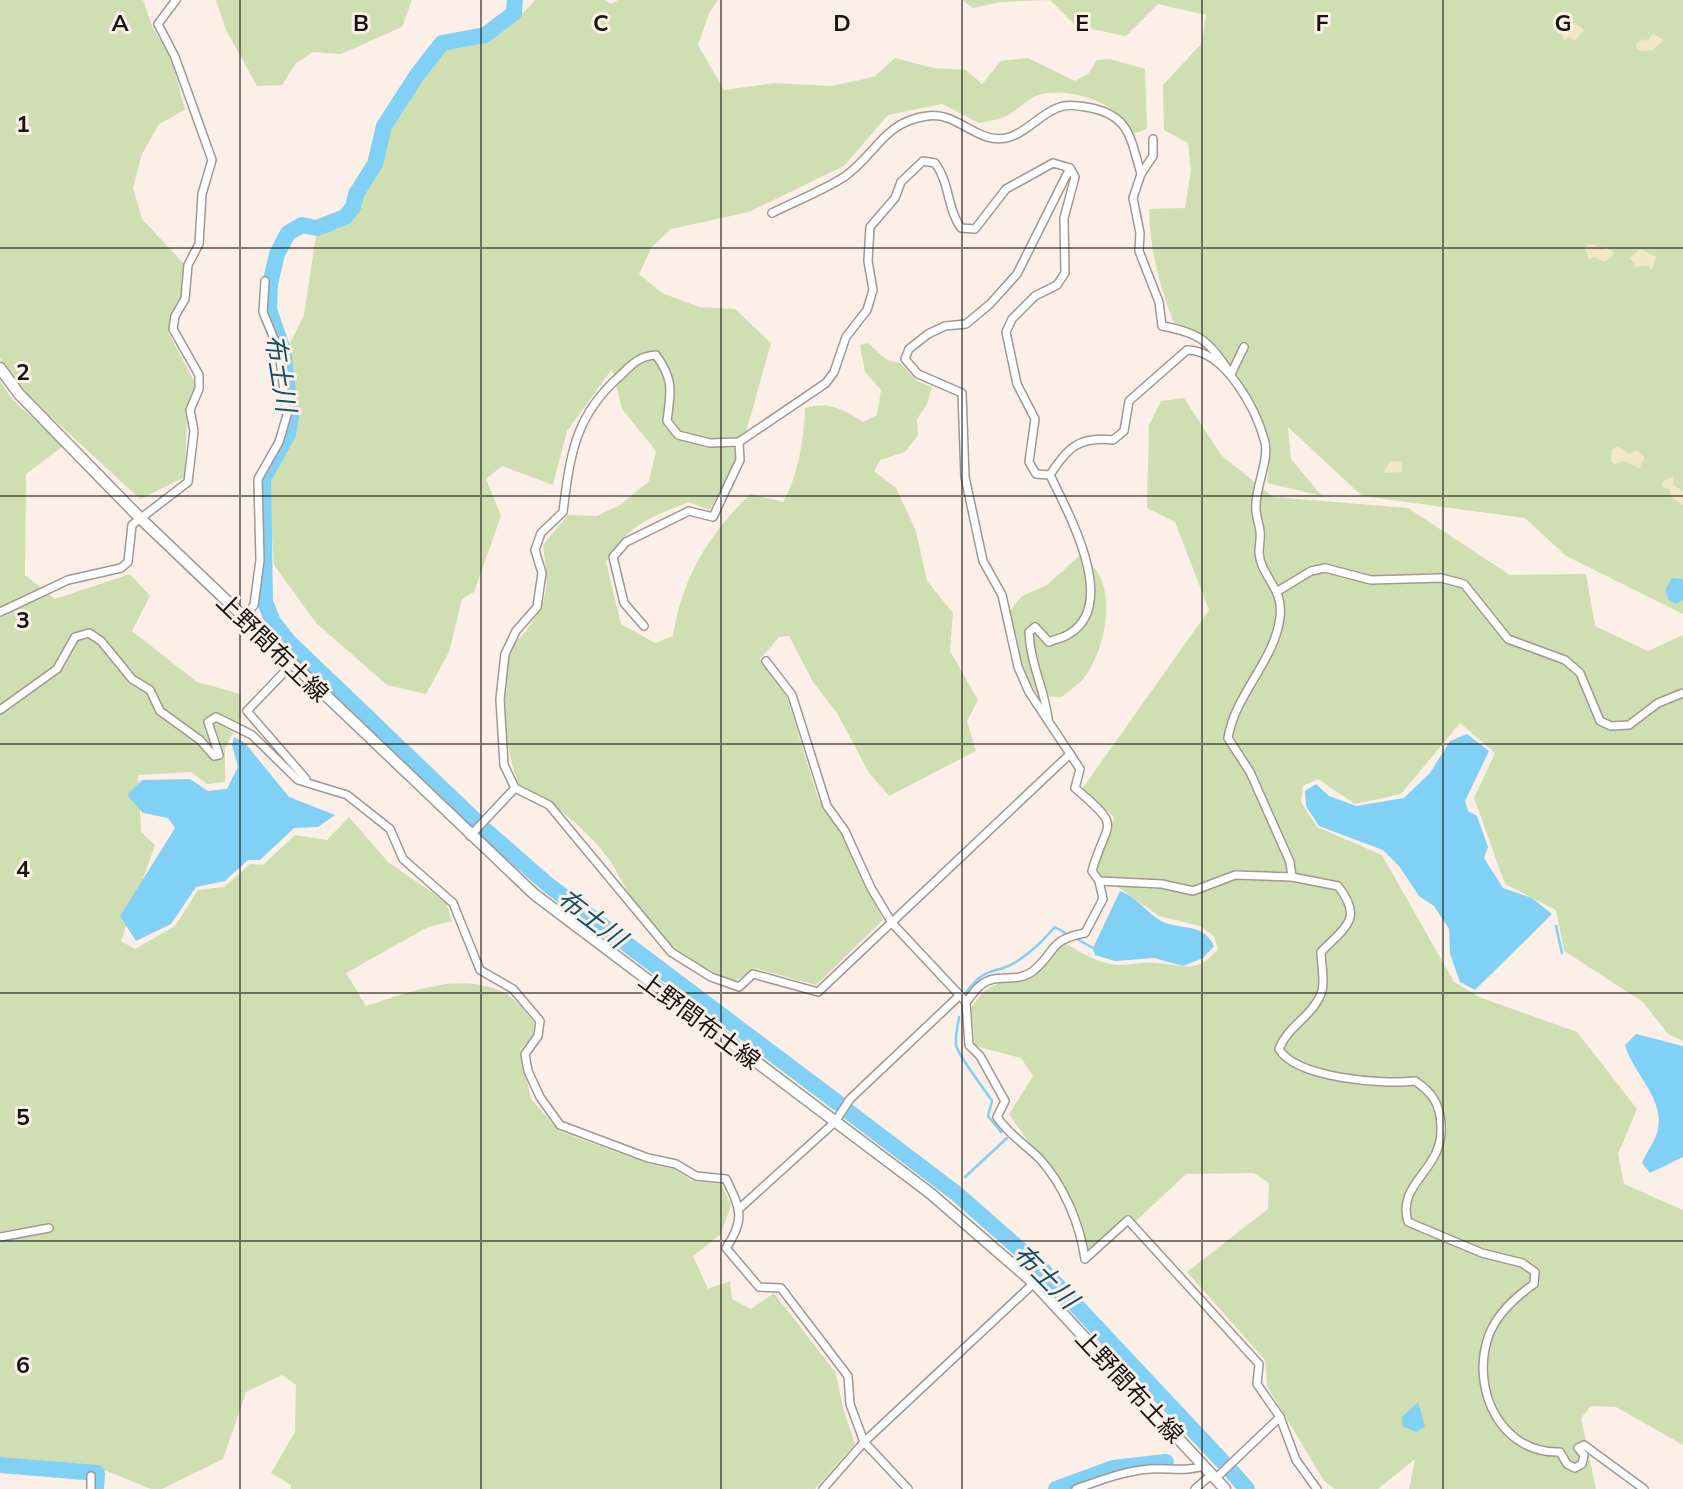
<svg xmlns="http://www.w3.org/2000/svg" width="1683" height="1489" font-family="Mulish,'Noto Sans JP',sans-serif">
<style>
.green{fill:#d0dfb2}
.sand{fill:#f2e8c3}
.water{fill:#81d0f5}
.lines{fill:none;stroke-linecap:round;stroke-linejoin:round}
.stream{stroke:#81d0f5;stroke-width:2.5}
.river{stroke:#81d0f5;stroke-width:16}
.street-casing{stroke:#a29891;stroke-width:10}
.secondary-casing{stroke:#a29891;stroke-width:13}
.street{stroke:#fff;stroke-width:7}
.secondary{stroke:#fff;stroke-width:10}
.grid{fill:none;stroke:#181411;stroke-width:2;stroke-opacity:0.55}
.labels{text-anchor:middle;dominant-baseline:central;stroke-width:6;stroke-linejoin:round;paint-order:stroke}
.street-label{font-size:24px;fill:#181411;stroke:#fbefe7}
.water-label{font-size:26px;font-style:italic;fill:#10516a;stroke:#fbefe7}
.grid-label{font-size:23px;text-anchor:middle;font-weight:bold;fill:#181411;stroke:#fbefe7;stroke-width:6;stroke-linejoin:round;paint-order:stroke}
</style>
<rect width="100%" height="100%" fill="#fbefe7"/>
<g class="green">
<polygon points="0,0 143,0 153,28 171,57 185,110 159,124 142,154 133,188 142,219 184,264 182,296 172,311 168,332 196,385 187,412 185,477 140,499 23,391 0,358"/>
<polygon points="216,0 412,0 402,27 341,54 313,52 296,63 282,85 257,86 226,30"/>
<path d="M535,0H606L611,4L618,0H718L709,13L698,45L724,90L774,83L831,86L874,77L895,58L933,68L966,70L982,84L1001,61L1028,58L1075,81L1088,74L1097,60L1110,59L1145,69L1147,129L1133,134C1119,103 1072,86 1038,95C1028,98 1019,109 1010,114C1002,119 989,121 979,123L942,104L888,115L844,166L749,212L671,229L652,247L639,274L662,293L699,307L735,309L771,343L739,457L710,510L688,502C650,518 628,524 606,562L621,624L655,643L673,636C683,576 707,537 750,494L783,502C798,477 804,438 805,408C828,401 844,409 863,422L877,415L881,390L865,372L860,345L868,343L887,360L900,363L917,381L932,387L927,404L917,419L918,435L905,452L880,460L874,471L896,488L916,531L927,581L953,613L950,651L978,700L967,721L976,751L889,796L869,773L837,713L813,682L789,636L779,637L760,659L787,697L818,798L836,824L883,920L816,985L754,968L736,981C694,968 662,941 636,905C626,891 619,874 609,859C586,829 552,801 519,785C505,750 499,695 507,657C509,648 520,638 526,631C551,598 548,585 543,545L568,515L597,516L620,505L649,481L656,451L622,409L612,369L567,431L553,485L502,466L486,479L501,516L474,592L462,599L449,652L426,694L387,685L316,623L274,565L268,483L297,427L296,401L286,351L304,315L316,236L347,220L378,170L390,125L446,49C487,40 507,33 535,0Z"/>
<path d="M962,0H1683V614L1566,556L1525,518L1362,496L1288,427L1291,459L1322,496L1267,483L1271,444L1243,385L1218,347L1176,328C1160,288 1150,252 1149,209L1185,208L1191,170L1188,143L1164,130L1163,85L1202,43L1206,15L1158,4L1126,36L1076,26L1050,0L1000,2L973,8Z"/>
<path d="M0,381L12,399L63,446L26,474L25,575L55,599L130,574L150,596L132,631L197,682L241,694L240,719L225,748V782L207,784L191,772L138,775L141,832L155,845L121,941L135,949L175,926L198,890L224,887L250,864L263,865L295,835L327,840L349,817L388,862L446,902L452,921L428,927L346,973L366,1006C410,992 464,969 508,995C518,1001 526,1014 534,1022L533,1036L520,1050L531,1099L559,1131L649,1164L675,1169L692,1181L721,1184L731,1205L721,1234L693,1256L708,1289L730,1281L732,1299L751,1309L774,1293L836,1373L843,1408L855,1444L815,1489H291V1485L271,1473L295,1432L296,1385L282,1375L246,1392L223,1459L162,1489H151L99,1468L0,1459Z"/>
<path d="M1184,398L1221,455L1273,497L1408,508L1510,575L1586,574L1595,626L1648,651L1683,635V1041L1668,1034L1643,1002L1564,951L1556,910L1505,884L1474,798L1495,753L1460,723L1401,794L1355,804L1318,779L1303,786L1301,802L1317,827L1382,855L1454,982L1479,997L1577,1032L1637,1109L1618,1154L1624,1184L1683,1210V1445L1616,1407L1591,1406L1581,1418L1596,1489H1409L1415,1459L1378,1489H1335L1324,1481L1267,1386L1265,1360L1187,1272L1268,1209L1269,1183L1254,1173L1186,1174L1135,1222L1127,1215L1089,1252L1078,1214L1057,1174L1032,1147L1009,1114L1033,1076L1021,1058L975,1046L971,1008C989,981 999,982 1030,979L1063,942C1080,952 1099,964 1119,965C1132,965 1145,961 1158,963C1186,965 1195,975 1218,949L1214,936L1200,926L1159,916L1097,872L1114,817L1082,789L1209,610L1175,522L1147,508L1149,425L1161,401Z"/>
<path d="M1079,556C1121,576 1107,643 1087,674C1081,683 1070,690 1062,697L1038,696L1013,656L1002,620L1022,596L1047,585Z"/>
</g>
<g class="sand">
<polygon points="1566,23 1575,23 1584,30 1575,41 1569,37 1564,40 1560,29"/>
<polygon points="1653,34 1662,39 1662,42 1653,50 1641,51 1637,49 1636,44 1642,39 1647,41"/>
<polygon points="1587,245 1595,245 1601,250 1606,247 1613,252 1613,256 1605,262 1594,257 1589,260 1585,248"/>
<polygon points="1640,249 1656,257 1652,270 1647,266 1636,267 1630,258"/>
<polygon points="1618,446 1629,454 1637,450 1645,458 1639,468 1624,461 1615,464 1611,462 1612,450"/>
<polygon points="1390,461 1401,462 1402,472 1383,473"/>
<polygon points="1674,476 1673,485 1683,491 1683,505 1671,497 1669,489 1662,487 1663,481"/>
</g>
<g class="water">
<polygon points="1672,578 1683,579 1683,600 1676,604 1669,600 1665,590"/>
<polygon points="1467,734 1489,751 1465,801 1468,811 1477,816 1488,847 1484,858 1503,888 1532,898 1552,914 1475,990 1460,982 1450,954 1449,929 1434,906 1419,896 1399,866 1383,850 1319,826 1306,806 1305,791 1316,784 1329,796 1356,806 1404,798 1430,773 1450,741"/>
<polygon points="234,737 245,743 289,797 335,815 318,827 294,828 260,860 248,860 225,881 196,887 171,924 136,941 120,916 175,828 168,818 143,813 127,795 142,780 190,779 208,791 227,789 238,767 232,745"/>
<path d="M1120,891C1136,896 1147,913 1161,921C1182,931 1203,922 1214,946L1203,958L1183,966L1154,958L1115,961L1095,955L1093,948Z"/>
<path d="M1636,1034L1683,1046V1157L1650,1173L1642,1163C1646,1153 1654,1143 1657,1133C1667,1100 1633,1074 1625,1045Z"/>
<polygon points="1418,1402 1425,1427 1416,1432 1402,1426 1402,1417"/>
</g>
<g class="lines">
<g class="stream">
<polyline points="1556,926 1562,953"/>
<polyline points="1077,939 1093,948"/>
<path d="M965,994C988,962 994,977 1019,960C1033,951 1043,940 1055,927L1065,933"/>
<path d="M959,1017C958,1025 955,1036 956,1045C957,1054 985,1090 992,1101L988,1116L1001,1132"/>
<polyline points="965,1177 1007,1138"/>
</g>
<g class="river">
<polyline points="477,822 289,642 273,622 265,602 263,479 288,434 291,416 283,350 269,310 270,284 277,254 288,233 302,225 317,228 345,217 353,207 356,194 375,164 384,126 417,75 442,43 485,35 514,13 515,0"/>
<polyline points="484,829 547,884 838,1103"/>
<polyline points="849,1112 957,1194 1040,1267 1223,1462"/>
<polyline points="0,1465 97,1473 96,1489"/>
<polyline points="1232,1472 1247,1489"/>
<polyline points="1056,1489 1113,1468 1166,1462"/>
</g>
<g class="street-casing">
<g id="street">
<path d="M1153,139V156L1141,174L1133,198L1140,233L1139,251L1159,302L1162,326C1202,333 1209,342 1231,374L1244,347"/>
<path d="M1070,168L1017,274L990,304L966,324L945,326L928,334L909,349L905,359L918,374L962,393L965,477L983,561L1002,595L1018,667L1029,692L1080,769L1075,788C1124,830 1107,818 1092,871L1099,881L1103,899L1085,933C1048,940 1057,951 1033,971C1017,984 996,972 981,985C975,989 971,997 966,1002L969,1045L980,1056L1005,1101L997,1117C1009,1135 1025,1144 1040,1159C1064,1186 1080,1224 1085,1259L1128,1220L1259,1364L1257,1384L1280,1417L1296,1460L1317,1489"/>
<path d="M772,213C796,201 822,191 844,177C876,155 883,122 927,116C959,111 978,147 1010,137C1026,132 1039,116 1055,109C1064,104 1076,105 1086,107C1129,114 1130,136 1141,174"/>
<path d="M1050,475L1036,474L1029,462L1035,419L1017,384L1006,332L1012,319L1035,296L1057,285L1065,273L1064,218L1075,177L1070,168L1053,163L1006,189L975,229L961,228C947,209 950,183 935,163L923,161L901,182L895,198L870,227L868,261L873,290L867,310L846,337L834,372L826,383L739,442L710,443L678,435L667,421C671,391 674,380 656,355C639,356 632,364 620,376C575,415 570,455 563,512L541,533L535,550L542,573L537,607L516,631L505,654L500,699L504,765L515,788L549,805L671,952L711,977L739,987L753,974L818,992L1070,754"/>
<path d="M1050,475C1067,448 1079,436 1113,440L1124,431L1129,401L1187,350C1225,350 1256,409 1265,442C1269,460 1256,486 1256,505C1255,514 1259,523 1260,531C1261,538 1259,546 1259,553C1261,577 1284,588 1280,617C1275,661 1235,694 1228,738L1250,772L1290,862L1292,877"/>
<polyline points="1278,591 1311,571 1325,568 1371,580 1441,578 1464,584 1508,639 1565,660 1580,673 1600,721 1611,726 1629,725 1658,703 1683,693"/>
<polyline points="0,612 68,580 121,568 128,562 132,525 188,482 194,431 190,410 199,389 199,375 173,329 175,316 185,299 188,265 199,244 202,194 212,160 175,57 158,24 176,0"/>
<polyline points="243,619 254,605 260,560 258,479 279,442 287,415 279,351 263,312 265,281"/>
<polyline points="644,626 624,603 613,557 626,542 689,511 713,517 740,460 739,442"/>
<polyline points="766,661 792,695 827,806 845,831 871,888 892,923 966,1002"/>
<polyline points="291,665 247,711 306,779"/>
<path d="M0,710L57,669L75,637L89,633L101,641L132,679L150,690L160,711L200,740L214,756L219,755L208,722L216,717L252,735L298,780L347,795L390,829L403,859L453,903L480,970L513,989L540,1021L538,1036L525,1054L528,1071L540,1097L560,1125L648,1158L676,1164L696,1176L726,1179C740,1208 746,1219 726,1248L759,1287L781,1288L848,1376L850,1404L864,1442L908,1489"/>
<path d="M1048,718C1044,688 1030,663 1029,632L1035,627L1049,642C1055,639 1063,638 1069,634C1120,604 1067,511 1050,475"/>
<polyline points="470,836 515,788"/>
<path d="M1099,881L1162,884L1193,891L1235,875L1292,877L1338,886C1364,919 1345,927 1321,952C1321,963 1325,980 1322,991C1314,1016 1288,1025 1279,1049C1296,1078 1383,1085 1415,1081C1432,1092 1440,1104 1441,1125C1444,1171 1396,1182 1408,1222L1482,1253L1522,1263L1535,1272L1534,1284C1514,1298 1494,1316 1487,1341C1472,1392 1502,1454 1560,1452L1567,1464L1575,1468L1582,1464L1584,1455L1578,1448L1584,1445L1644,1489"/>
<polyline points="740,1208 835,1122 850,1099 959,996"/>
<polyline points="0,1237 49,1228"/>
<polyline points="1215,1479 1280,1417"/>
<polyline points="91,1489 91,1476"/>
<polyline points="823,1489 864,1442 1034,1283"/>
<path d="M1076,1489C1101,1480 1124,1471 1150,1469C1169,1468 1185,1472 1204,1466"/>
<polyline points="1195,1489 1212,1474"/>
</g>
</g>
<g class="secondary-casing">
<polyline id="secondary" points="0,368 19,394 139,517 534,894 930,1193 1034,1283 1225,1489"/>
</g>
<use href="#street" class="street"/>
<use href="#secondary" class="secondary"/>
</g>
<path class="grid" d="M240,0V1489M481,0V1489M721,0V1489M962,0V1489M1202,0V1489M1443,0V1489M0,248H1683M0,496H1683M0,744H1683M0,993H1683M0,1241H1683"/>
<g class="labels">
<g class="street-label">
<text transform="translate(273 647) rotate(44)">上野間布土線</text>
<text transform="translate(700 1020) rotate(37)">上野間布土線</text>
<text transform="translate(1130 1386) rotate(47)">上野間布土線</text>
</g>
<g class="water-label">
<text transform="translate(281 373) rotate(81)">布土川</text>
<text transform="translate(592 918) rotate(37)">布土川</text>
<text transform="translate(1046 1276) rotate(45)">布土川</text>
</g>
</g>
<g class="grid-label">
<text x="120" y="31">A</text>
<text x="361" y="31">B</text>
<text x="601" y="31">C</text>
<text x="842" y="31">D</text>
<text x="1082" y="31">E</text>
<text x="1322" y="31">F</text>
<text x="1563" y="31">G</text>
<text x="23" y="132">1</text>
<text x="23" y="380">2</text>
<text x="23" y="628">3</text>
<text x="23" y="877">4</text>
<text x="23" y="1125">5</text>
<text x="23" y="1373">6</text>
</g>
</svg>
